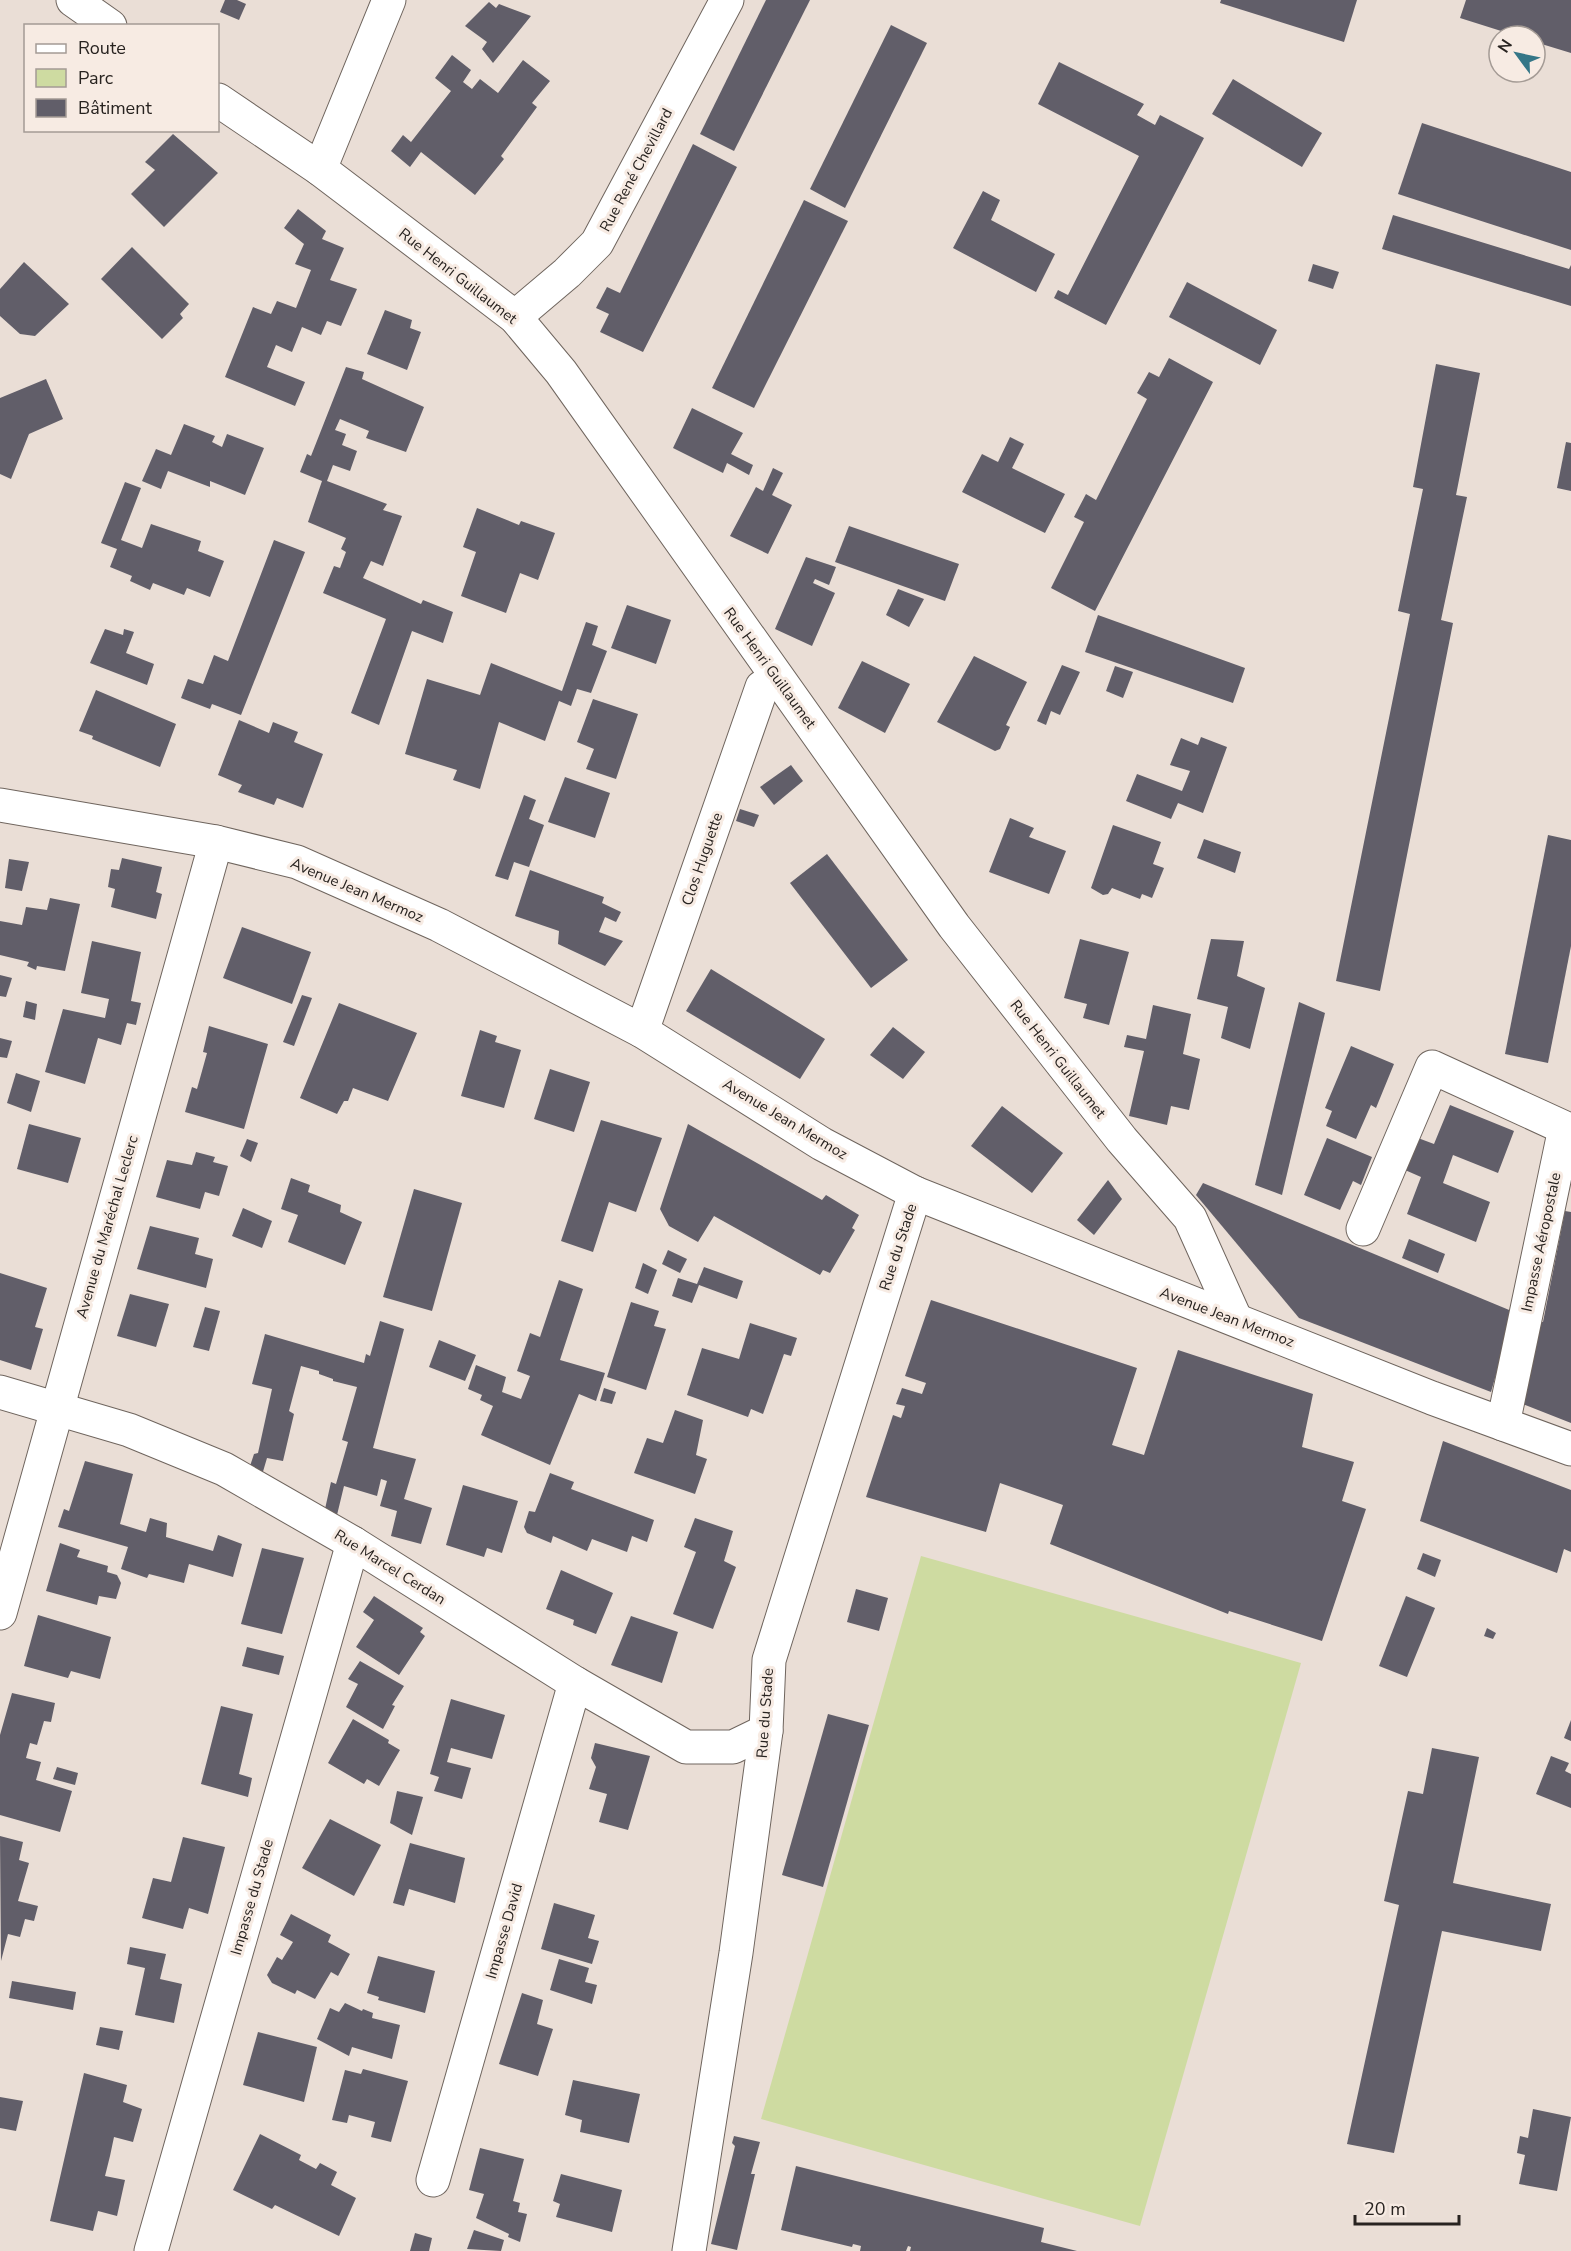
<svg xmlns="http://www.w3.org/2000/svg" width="1571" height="2251" font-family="'Nunito Sans',sans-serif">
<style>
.green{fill:#cedba1}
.building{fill:#615e69}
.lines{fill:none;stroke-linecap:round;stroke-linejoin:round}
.minor-casing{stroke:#6f655e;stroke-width:35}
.minor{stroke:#fff;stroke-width:33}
.labels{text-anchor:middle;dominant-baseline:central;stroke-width:6;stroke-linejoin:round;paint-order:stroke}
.street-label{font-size:15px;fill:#282320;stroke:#f7ebe3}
</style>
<rect width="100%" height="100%" fill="#eaded6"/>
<polygon class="green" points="921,1556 1301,1663 1140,2226 761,2119"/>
<g class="building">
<polygon points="225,0 237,0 246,4 239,20 220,12"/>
<polygon points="766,0 810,0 734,151 700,134"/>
<polygon points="1221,0 1357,0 1344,42 1220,3"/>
<polygon points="1466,0 1571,0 1571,53 1535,42 1535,36 1517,36 1460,18"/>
<polygon points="489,2 496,8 499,4 531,16 493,63 482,49 487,42 465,26"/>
<polygon points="891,25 927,43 845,208 810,189"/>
<polygon points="452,55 471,70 463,82 472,89 480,79 498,93 523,60 550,81 532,103 537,107 501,156 504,159 475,195 421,152 410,167 391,151 403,135 411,142 451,91 435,78"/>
<polygon points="1059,62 1144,104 1137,115 1155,125 1160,115 1204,138 1106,325 1054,298 1058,290 1068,295 1139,156 1038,104"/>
<polygon points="1233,79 1322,133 1302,167 1212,114"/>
<polygon points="1422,123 1571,172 1571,250 1398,194"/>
<polygon points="173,134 218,173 164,227 131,194 155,170 145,162"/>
<polygon points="693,144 737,167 643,352 600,332 609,314 596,308 607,287 620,293"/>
<polygon points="983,191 1000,200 991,220 1055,254 1036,292 953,248"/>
<polygon points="804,200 848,221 754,408 712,388"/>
<polygon points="298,209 326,231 322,239 344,248 330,280 357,289 341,326 327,321 321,335 302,327 292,352 276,345 267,367 305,382 295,406 225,377 253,307 271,314 277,301 296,308 311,270 295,264 304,244 284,228"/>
<polygon points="1393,215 1569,269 1571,265 1571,306 1382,249"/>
<polygon points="132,247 189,304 180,314 183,318 162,339 101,279"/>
<polygon points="24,262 69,304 35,336 20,334 0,316 0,289"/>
<polygon points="1313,264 1339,272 1333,289 1308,281"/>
<polygon points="1187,282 1277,330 1260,365 1169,317"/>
<polygon points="385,310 412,320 410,328 421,332 407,370 367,354"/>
<polygon points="1169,358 1213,382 1095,611 1051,588 1084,522 1074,517 1086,494 1096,500 1147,399 1137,393 1149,372 1159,377"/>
<polygon points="1436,364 1480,373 1456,495 1467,497 1441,620 1453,623 1380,991 1336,981 1410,614 1398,611 1423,489 1413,487"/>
<polygon points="346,367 364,372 362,379 424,407 406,452 366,438 369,431 340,419 335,430 346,434 342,445 357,451 350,471 333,465 327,481 387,504 383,510 402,516 383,566 371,561 363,578 421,604 423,600 453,612 443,643 412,631 379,725 351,713 386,619 323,593 334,566 340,568 346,552 341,549 346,538 308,522 322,481 300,472 307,454 311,456"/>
<polygon points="46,379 63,419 29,434 11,479 0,474 0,398"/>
<polygon points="692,408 743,433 731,454 753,465 749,475 727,463 723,473 673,448"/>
<polygon points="184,424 215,436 212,442 222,447 227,434 264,448 245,495 210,481 210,487 168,471 161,489 142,481 156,449 171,455"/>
<polygon points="1010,437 1024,444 1012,468 1065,494 1045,533 962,492 982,454 998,462"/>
<polygon points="1566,442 1571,443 1571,491 1557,488"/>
<polygon points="773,468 783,473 772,495 792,505 768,554 730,536 756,487 763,491"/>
<polygon points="125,482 141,488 121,540 142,548 151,524 201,541 198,551 224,561 210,597 187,588 184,595 153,583 150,590 130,581 132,576 110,567 117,549 101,543"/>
<polygon points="477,508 519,525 521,521 555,533 538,580 520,573 506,613 461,596 476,552 463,547"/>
<polygon points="849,526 959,564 945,601 835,562"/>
<polygon points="274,540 305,552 241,715 212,704 210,709 181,698 188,679 203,684 214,655 228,661"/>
<polygon points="806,557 836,567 829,585 815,579 813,583 835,593 812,646 775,629"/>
<polygon points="898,589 924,599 909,627 886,615"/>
<polygon points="627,605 671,620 656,664 611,648"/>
<polygon points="1098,615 1245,668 1233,703 1085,652"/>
<polygon points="586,622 598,626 592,645 607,651 591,693 577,689 571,706 559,701 545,741 499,722 480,789 453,780 457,770 405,754 427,679 480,695 491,663 562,691"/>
<polygon points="105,629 123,635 124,629 134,632 126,653 154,664 147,685 90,663"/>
<polygon points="974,656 1027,682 1006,725 1010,727 1000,749 995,751 937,722"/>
<polygon points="862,661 910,684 885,733 838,708"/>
<polygon points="1062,665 1080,672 1060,715 1051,711 1046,725 1037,721"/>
<polygon points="1115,666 1133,672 1123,698 1106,691"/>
<polygon points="96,690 176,724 160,767 92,739 93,736 79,731"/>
<polygon points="593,699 638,714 616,779 586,769 594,749 577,742"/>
<polygon points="239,720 269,733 273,722 298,732 294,742 323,754 303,808 277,798 274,805 238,792 242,785 218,775"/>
<polygon points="1201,737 1227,747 1203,813 1178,803 1171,819 1126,801 1137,774 1182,791 1190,771 1170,765 1181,738 1198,745"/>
<polygon points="791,765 803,781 774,805 760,787"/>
<polygon points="565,777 610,793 595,838 548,822"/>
<polygon points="524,795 536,800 529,819 544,825 529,867 514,862 508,880 495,876"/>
<polygon points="740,809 759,815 754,827 736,821"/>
<polygon points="1010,818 1034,828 1029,837 1066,851 1049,894 989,872"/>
<polygon points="1113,825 1161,842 1153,864 1164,868 1152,898 1142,894 1140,899 1112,888 1108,894 1103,895 1091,888"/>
<polygon points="1548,835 1571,840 1571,946 1548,1063 1505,1054"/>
<polygon points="1204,839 1241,852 1235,873 1197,858"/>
<polygon points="827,854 908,960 871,988 790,883"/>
<polygon points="122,858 162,867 156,892 162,894 156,919 111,907 115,889 108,887 111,869 119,870"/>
<polygon points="9,859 29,862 22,891 5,888"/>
<polygon points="530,870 604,897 602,903 621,912 616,922 605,917 599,932 623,941 605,966 558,944 559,931 515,916"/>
<polygon points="50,898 80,904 65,971 37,966 36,970 27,966 29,962 0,955 0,921 22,925 26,907 47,910"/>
<polygon points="242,927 311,952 292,1004 223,978"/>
<polygon points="1080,939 1129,952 1109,1025 1083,1018 1087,1004 1064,998"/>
<polygon points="1211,939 1244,941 1237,976 1265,988 1250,1049 1221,1038 1228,1007 1197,999"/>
<polygon points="92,941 141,952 131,1001 141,1003 136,1025 127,1023 121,1045 98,1038 85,1084 45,1072 63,1009 105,1018 109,999 81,993"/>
<polygon points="711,969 825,1039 800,1079 686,1011"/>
<polygon points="0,975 12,978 6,997 0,996"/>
<polygon points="302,995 312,998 294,1046 283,1042"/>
<polygon points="26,1001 37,1004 35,1020 23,1017"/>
<polygon points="1299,1002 1325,1013 1282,1195 1255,1185"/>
<polygon points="339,1003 417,1033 388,1101 353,1088 348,1101 344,1101 337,1114 300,1098"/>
<polygon points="1153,1005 1191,1014 1183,1054 1200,1059 1189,1110 1171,1106 1167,1125 1129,1116 1144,1051 1124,1047 1127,1035 1146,1039"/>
<polygon points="209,1026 268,1044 244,1129 185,1112 192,1087 197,1089 207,1053 203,1052"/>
<polygon points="893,1027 925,1052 903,1079 870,1055"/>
<polygon points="480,1030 497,1036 495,1042 521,1050 504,1108 461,1096"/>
<polygon points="0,1038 12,1041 7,1058 0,1057"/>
<polygon points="1351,1046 1394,1064 1376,1108 1371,1105 1356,1139 1326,1126 1332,1111 1325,1108"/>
<polygon points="550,1069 590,1082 574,1132 534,1119"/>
<polygon points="16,1073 40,1081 31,1112 7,1103"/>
<polygon points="1450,1105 1514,1131 1498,1173 1453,1155 1443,1183 1490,1202 1476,1242 1407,1214 1421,1177 1405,1170 1418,1138 1434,1144"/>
<polygon points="1002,1106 1063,1153 1032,1193 971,1146"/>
<polygon points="601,1120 662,1138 636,1212 609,1202 593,1252 561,1241"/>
<polygon points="29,1124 81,1138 68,1183 17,1169"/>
<polygon points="688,1124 822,1200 826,1195 859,1215 852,1228 855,1230 830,1273 823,1270 820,1275 714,1216 698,1242 669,1226 660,1209"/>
<polygon points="1327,1138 1372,1157 1361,1185 1353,1181 1340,1210 1304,1195"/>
<polygon points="247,1139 258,1143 251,1162 240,1156"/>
<polygon points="196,1152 215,1157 213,1162 228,1166 219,1196 205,1192 200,1209 156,1197 167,1160 192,1165"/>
<polygon points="291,1178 310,1185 308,1192 341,1205 340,1212 362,1222 345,1265 288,1242 298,1215 281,1209"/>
<polygon points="1108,1180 1122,1199 1094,1235 1077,1220"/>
<polygon points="1203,1183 1514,1312 1491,1392 1299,1318 1196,1195"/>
<polygon points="414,1189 462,1203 432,1311 383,1297"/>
<polygon points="243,1208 272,1221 262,1248 232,1236"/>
<polygon points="1565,1211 1571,1212 1571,1423 1518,1402 1540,1322 1543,1322"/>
<polygon points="150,1226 199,1238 195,1254 213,1259 206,1288 137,1269"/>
<polygon points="1409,1239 1445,1254 1438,1273 1402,1258"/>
<polygon points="668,1250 687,1259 680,1273 662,1264"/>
<polygon points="643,1263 657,1270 648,1294 635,1288"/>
<polygon points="704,1267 743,1281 737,1299 699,1285 692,1303 672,1296 678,1278 697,1284"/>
<polygon points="0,1273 47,1288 35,1327 43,1329 31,1370 0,1360"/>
<polygon points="559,1280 583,1289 560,1360 605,1373 596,1401 579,1394 550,1465 481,1435 493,1406 480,1400 482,1395 468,1389 476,1365 506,1377 502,1392 521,1399 530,1376 517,1371 530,1333 540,1337"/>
<polygon points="130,1294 169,1304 156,1347 117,1336"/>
<polygon points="931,1300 1137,1368 1112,1445 1144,1455 1178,1350 1313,1394 1302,1447 1354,1462 1342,1501 1366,1509 1322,1641 1229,1611 1228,1614 1050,1544 1063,1505 1000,1483 986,1532 866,1497 893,1415 901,1418 905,1406 896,1404 902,1388 922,1394 926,1383 905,1376"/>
<polygon points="631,1302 659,1311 654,1326 666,1329 646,1390 607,1377"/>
<polygon points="205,1307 220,1311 209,1351 193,1347"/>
<polygon points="380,1321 404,1329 373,1448 416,1459 404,1499 432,1508 421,1544 391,1536 397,1511 380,1506 387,1481 381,1479 377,1496 344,1486 337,1515 325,1509 331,1482 336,1484 348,1442 342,1440 357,1387 333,1381 333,1379 319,1374 319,1371 301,1366 289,1411 294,1414 283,1461 267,1458 262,1475 249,1469 254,1454 258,1453 272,1389 252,1384 265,1334 364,1363 366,1354 370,1356"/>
<polygon points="750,1323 797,1338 791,1356 784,1354 763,1414 751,1409 748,1417 687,1395 702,1348 739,1359"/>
<polygon points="439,1340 476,1355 465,1381 429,1367"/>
<polygon points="604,1388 616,1392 612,1404 600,1401"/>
<polygon points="675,1410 703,1420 696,1455 707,1459 695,1494 634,1473 647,1438 663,1443"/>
<polygon points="1443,1441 1571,1490 1571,1552 1564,1549 1557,1573 1420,1521"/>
<polygon points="85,1461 133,1474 120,1524 146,1532 150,1518 167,1523 166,1537 213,1551 218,1535 242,1544 233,1577 189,1564 184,1583 149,1574 147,1578 121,1569 128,1547 58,1527 64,1509 69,1511"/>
<polygon points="550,1473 574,1482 571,1489 654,1520 647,1542 632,1536 627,1552 592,1539 587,1551 553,1536 551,1543 527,1533 524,1527 529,1511 535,1512"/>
<polygon points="463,1485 518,1501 502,1553 487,1548 484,1557 446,1545"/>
<polygon points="695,1518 733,1531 724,1561 736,1567 713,1629 673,1614 696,1552 684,1547"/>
<polygon points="60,1543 80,1550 77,1557 108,1566 107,1572 117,1575 121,1583 116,1599 99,1596 97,1605 46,1591"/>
<polygon points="262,1548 304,1558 282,1634 241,1624"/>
<polygon points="1423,1553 1441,1560 1435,1577 1417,1569"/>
<polygon points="561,1570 613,1593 596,1634 573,1625 574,1620 546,1609"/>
<polygon points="856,1589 888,1598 879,1631 847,1622"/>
<polygon points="374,1596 423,1628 420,1632 425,1636 399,1675 356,1647 374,1620 363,1612"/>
<polygon points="1406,1596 1435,1608 1407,1677 1379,1666"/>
<polygon points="38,1615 111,1637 100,1679 71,1671 68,1678 24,1666"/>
<polygon points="631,1616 678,1632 662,1683 611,1665"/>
<polygon points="1487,1628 1496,1633 1493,1639 1484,1636"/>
<polygon points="247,1647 284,1656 279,1675 242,1666"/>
<polygon points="360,1661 404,1686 392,1705 395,1706 383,1729 346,1707 358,1684 348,1679"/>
<polygon points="12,1693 55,1703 51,1722 44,1721 37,1745 30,1743 26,1758 41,1762 36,1780 72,1791 60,1832 0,1815 0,1735"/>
<polygon points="451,1699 505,1715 492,1759 451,1748 447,1762 471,1768 462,1799 434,1791 439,1777 430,1774"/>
<polygon points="221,1706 253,1714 239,1774 252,1778 248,1797 201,1784"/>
<polygon points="828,1714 869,1725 823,1887 782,1875"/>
<polygon points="353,1719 389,1740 388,1743 400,1750 379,1786 367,1779 364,1784 328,1763"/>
<polygon points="1571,1720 1571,1741 1564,1738"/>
<polygon points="595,1743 650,1756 628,1830 599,1822 607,1794 589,1789 596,1767 591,1758"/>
<polygon points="1432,1748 1479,1757 1453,1883 1551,1904 1541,1951 1442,1931 1394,2153 1347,2144 1399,1905 1384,1901 1408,1791 1423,1794"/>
<polygon points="1551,1756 1569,1763 1565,1771 1571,1774 1571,1808 1536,1794"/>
<polygon points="57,1767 78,1773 75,1785 53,1779"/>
<polygon points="397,1791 423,1797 412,1835 390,1823"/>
<polygon points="330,1819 381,1845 354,1896 302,1868"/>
<polygon points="0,1836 23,1842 19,1860 29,1863 18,1901 38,1906 34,1921 25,1919 20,1937 8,1934 1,1961"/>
<polygon points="183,1837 225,1847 208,1914 189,1908 183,1929 142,1918 153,1878 171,1882"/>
<polygon points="410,1843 465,1858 455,1903 409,1889 404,1906 393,1903"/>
<polygon points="554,1903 595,1915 588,1938 599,1941 592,1964 541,1949"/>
<polygon points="291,1914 331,1935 328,1942 350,1954 338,1976 331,1972 315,1999 297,1990 295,1994 272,1983 267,1975 277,1957 282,1960 293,1942 280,1935"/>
<polygon points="130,1947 166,1954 160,1979 182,1984 174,2023 135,2015 145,1968 127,1964"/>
<polygon points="378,1956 435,1971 425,2013 378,2000 379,1997 367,1993"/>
<polygon points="559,1959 589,1968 585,1982 597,1985 592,2004 550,1990"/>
<polygon points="12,1981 76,1992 73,2010 9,1998"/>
<polygon points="522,1993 543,2000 537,2024 553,2029 538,2076 499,2064"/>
<polygon points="345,2003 362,2011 363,2009 373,2013 372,2018 400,2025 392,2059 352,2047 349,2056 317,2039 330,2008 339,2012"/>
<polygon points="100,2027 123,2031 119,2050 96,2045"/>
<polygon points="258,2032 317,2047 304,2102 243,2085"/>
<polygon points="363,2069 408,2081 391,2142 371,2137 375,2122 349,2115 347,2123 332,2120 345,2070 361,2074"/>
<polygon points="84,2073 127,2085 123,2102 142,2109 133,2142 114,2137 110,2156 105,2176 125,2180 117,2216 98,2211 93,2231 50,2221"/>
<polygon points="573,2080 640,2094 629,2143 580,2132 582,2120 565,2115"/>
<polygon points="0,2097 23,2101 16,2131 0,2128"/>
<polygon points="1533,2109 1571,2117 1557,2191 1519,2184 1525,2155 1517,2153 1520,2136 1528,2138"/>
<polygon points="260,2134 301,2155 299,2160 316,2169 320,2163 337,2172 331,2185 356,2198 339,2236 275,2205 272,2209 233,2190"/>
<polygon points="734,2136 760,2142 751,2174 755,2174 737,2250 711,2244 735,2146 732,2143"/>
<polygon points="480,2148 524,2159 513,2201 520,2203 518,2212 527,2214 520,2242 508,2237 509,2234 476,2218 484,2194 469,2190"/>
<polygon points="796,2166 1044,2228 1041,2242 1077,2251 910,2251 911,2247 908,2246 906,2251 860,2251 861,2246 853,2244 852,2247 781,2230"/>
<polygon points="561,2174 622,2190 612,2232 556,2217 560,2204 553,2201"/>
<polygon points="474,2230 504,2240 501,2251 467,2249"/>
<polygon points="415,2233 432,2238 429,2251 410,2251"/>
</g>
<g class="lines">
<g class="minor-casing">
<g id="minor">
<polyline points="73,0 110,26"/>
<polyline points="218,100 320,169 515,317 561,372 954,926 1122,1140 1190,1218 1235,1318"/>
<polyline points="320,169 389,0"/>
<polyline points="515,317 567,273 597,243 727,0"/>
<polyline points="0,805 216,842 297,862 439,925 642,1031 822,1144 915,1193 1432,1398 1571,1449"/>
<polyline points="642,1031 762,687"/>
<polyline points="1363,1229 1432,1067 1565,1128 1503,1424"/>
<polyline points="0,1392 129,1430 224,1469 353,1543 575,1683 686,1747 733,1747 766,1731"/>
<polyline points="0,1613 216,842"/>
<polyline points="433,2180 575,1683"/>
<polyline points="151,2251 353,1543"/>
<polyline points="689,2251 736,1953 766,1731 769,1660 915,1193"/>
</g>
</g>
<use href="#minor" class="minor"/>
</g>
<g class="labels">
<g class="street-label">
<text transform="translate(636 170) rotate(-62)">Rue René Chevillard</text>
<text transform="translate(458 276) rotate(38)">Rue Henri Guillaumet</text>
<text transform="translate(770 668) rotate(54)">Rue Henri Guillaumet</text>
<text transform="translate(702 859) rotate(-71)">Clos Huguette</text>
<text transform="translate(357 890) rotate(23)">Avenue Jean Mermoz</text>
<text transform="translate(1058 1059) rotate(52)">Rue Henri Guillaumet</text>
<text transform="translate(785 1119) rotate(31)">Avenue Jean Mermoz</text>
<text transform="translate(107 1227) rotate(-74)">Avenue du Maréchal Leclerc</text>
<text transform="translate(1541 1242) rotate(-78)">Impasse Aéropostale</text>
<text transform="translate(898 1247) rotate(-72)">Rue du Stade</text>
<text transform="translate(1227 1317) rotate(21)">Avenue Jean Mermoz</text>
<text transform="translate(390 1567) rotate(32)">Rue Marcel Cerdan</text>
<text transform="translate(765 1713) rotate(-86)">Rue du Stade</text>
<text transform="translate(252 1897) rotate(-74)">Impasse du Stade</text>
<text transform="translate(504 1931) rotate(-74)">Impasse David</text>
</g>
</g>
<rect x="24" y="24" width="195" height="108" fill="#f7ebe3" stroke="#a49b95" stroke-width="1.5"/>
<rect x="36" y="44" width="30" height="9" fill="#ffffff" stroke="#a49b95" stroke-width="1.5"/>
<text x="78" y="54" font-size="18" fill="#282320">Route</text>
<rect x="36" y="69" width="30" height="18" fill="#cedba1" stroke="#a49b95" stroke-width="1.5"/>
<text x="78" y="84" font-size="18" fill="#282320">Parc</text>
<rect x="36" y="99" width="30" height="18" fill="#615e69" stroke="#a49b95" stroke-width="1.5"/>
<text x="78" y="114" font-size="18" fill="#282320">Bâtiment</text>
<g transform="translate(1517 54) rotate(303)"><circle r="28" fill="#f7ebe3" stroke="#a49b95" stroke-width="1.5"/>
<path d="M0-4.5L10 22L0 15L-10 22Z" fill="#347687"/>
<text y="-9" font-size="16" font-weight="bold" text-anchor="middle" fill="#282320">N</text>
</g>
<path d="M1355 2215v9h104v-9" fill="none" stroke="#282320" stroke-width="3"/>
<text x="1364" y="2215" font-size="18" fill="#282320" stroke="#f7ebe3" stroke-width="4.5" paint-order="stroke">20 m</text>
</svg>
